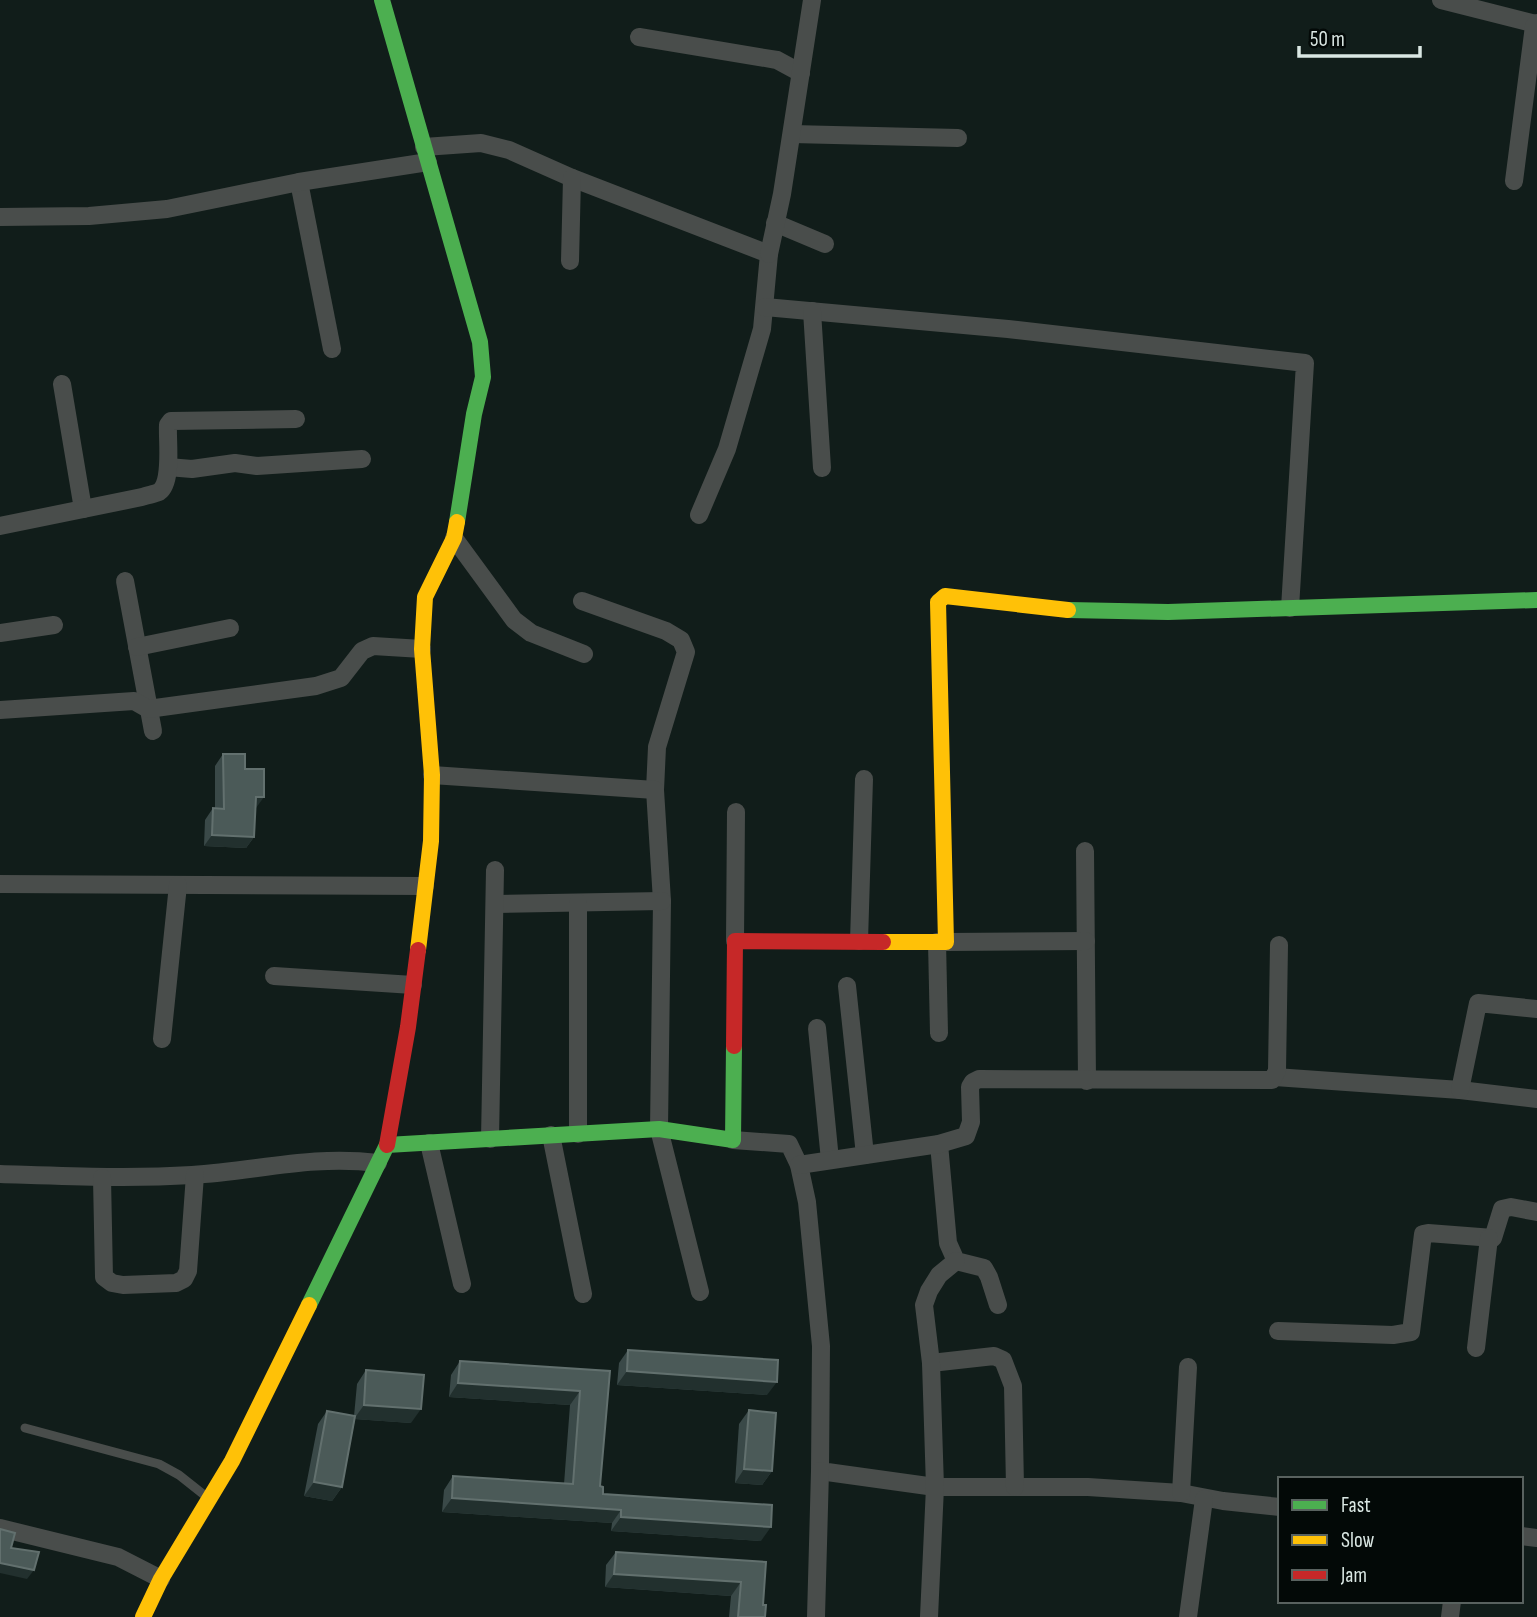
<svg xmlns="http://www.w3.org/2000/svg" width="1537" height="1617" font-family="'Sofia Sans Condensed',sans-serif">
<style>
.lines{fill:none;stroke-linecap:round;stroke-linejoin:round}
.lane{stroke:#494d4b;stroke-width:9}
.street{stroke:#494d4b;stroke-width:18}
.fast{stroke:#4caf50;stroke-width:16}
.slow{stroke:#ffc107;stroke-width:16}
.jam{stroke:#c62828;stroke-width:16}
.wall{fill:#3a4948}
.shaded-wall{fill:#22302e}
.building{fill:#4b5a58;stroke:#62706e;stroke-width:2}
</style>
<rect width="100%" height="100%" fill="#111d1a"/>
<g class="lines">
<polyline class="lane" points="25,1428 159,1464 179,1475 208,1498"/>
<g class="street">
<polyline points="1441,0 1536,24"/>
<polyline points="639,37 777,60 801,73"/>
<polyline points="792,134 958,138"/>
<polyline points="424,147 481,143 509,150 572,178 769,254 762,329 727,449 699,515"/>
<polyline points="1514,181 1534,26 1537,23"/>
<polyline points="299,182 332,349"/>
<polyline points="0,217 89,216 167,209 299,182 428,162"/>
<polyline points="775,223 825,244"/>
<polyline points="769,254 782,194 812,0"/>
<polyline points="570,261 572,178"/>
<polyline points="765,307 1008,329 1305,363 1290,608"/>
<polyline points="812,311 822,468"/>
<polyline points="62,384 83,509"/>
<polyline points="168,467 192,469 235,463 257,466 362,459"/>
<path d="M0,526L142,497C147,495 155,494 159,492C173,482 167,441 168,425L171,421L296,419"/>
<polyline points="454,538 514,620 531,633 584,654"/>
<polyline points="125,581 153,731"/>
<polyline points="582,601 666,631 681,640 686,652 657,747 655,790"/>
<polyline points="0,633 54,625"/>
<polyline points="137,647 230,628"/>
<polyline points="0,710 134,701 148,709 316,686 341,678 362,651 373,646 422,649"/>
<polyline points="432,775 655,790 662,901 659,1129 700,1292"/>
<polyline points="1085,851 1087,1081"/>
<polyline points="0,884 425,886"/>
<polyline points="496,904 662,901"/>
<polyline points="735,941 736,812"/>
<polyline points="859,941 864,779"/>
<polyline points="937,942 939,1033"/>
<polyline points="946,942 1086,941"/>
<polyline points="274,976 413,985"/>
<polyline points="847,986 865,1155"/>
<polyline points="817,1028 830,1160"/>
<polyline points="162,1039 178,885"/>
<polyline points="1275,1077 1460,1090 1537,1099"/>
<polyline points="1460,1090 1478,1003 1537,1009"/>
<polyline points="578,1134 578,903"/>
<polyline points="551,1135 583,1294"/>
<polyline points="490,1139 495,870"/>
<polyline points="733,1140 789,1144 799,1165 807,1202 821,1346 820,1471 935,1487 1088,1487 1181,1493 1223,1501 1280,1507"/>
<polyline points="429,1143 462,1284"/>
<polyline points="939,1144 948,1243 956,1261 984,1268 989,1277 998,1305"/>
<polyline points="799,1165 939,1144 966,1136 971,1122 970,1087 973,1082 979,1079 1272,1080 1277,1071 1279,945"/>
<path d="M0,1174C64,1176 128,1179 192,1175C258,1171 310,1155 378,1163"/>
<polyline points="102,1178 104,1277 112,1283 123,1285 176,1283 184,1279 188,1271 195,1175"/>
<polyline points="1278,1331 1393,1335 1411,1332 1423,1234 1428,1233 1493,1238 1502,1209 1511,1207 1537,1212"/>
<polyline points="1476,1348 1489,1238"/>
<polyline points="931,1363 994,1356 1003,1360 1013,1386 1015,1487"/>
<polyline points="1181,1493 1188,1367"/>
<polyline points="0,1528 118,1557 161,1579"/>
<polyline points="1521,1536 1537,1538"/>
<polyline points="816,1617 820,1471"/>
<polyline points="929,1617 935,1487 931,1363 924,1305 929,1291 939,1275 956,1261"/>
<polyline points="1188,1617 1204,1499"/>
<polyline points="1450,1617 1452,1601"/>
</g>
<g class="fast">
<polyline points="382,0 480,342 483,377 474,414 457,522"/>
<polyline points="1068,610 1168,612 1537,600"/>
<polyline points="309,1305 387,1145 659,1129 733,1140 734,1046"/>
</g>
<g class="slow">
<polyline points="883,942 946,942 938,602 945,596 1068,610"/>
<polyline points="418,950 431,841 432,775 422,649 425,597 454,538 457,522"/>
<polyline points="143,1617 161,1579 232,1461 309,1305"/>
</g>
<g class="jam">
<polyline points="734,1046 735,941 883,942"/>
<polyline points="387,1145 408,1027 418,950"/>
</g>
</g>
<g class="wall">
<polygon points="223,754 245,769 255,808 254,837 246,848 204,846 205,820 213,808 215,808 215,766"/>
<polygon points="628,1350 767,1395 617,1385 619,1363"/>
<polygon points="460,1361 610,1371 600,1486 603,1494 761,1541 611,1531 612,1523 442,1512 444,1490 453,1476 564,1484 570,1405 449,1397 451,1375"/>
<polygon points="366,1370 411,1423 355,1419 342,1487 332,1501 304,1496 318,1424 327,1411 354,1416 357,1384"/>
<polygon points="749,1410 772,1471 762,1485 735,1483 739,1424"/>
<polygon points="616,1552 766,1562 763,1605 765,1617 729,1617 731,1596 605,1587 606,1565"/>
</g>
<g class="shaded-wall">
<polygon points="256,797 264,797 256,808"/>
<polygon points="212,835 254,837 246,848 204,846"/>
<polygon points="627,1371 777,1382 767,1395 617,1385"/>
<polygon points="458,1383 580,1391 570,1405 449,1397"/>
<polygon points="364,1405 421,1409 411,1423 354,1419"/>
<polygon points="744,1469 772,1471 762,1485 735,1483"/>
<polygon points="314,1482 342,1487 332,1501 304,1496"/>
<polygon points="452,1498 621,1510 612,1523 442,1512"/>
<polygon points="621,1517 771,1527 761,1541 611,1531"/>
<polygon points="0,1563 34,1570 27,1579 0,1573"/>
<polygon points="614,1574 741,1582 731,1596 605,1587"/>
</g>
<g class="building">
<polygon points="223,754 245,754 245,769 264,769 264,797 256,797 254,837 212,835 213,808 224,809"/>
<polygon points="628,1350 778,1360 777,1382 627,1371"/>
<polygon points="460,1361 610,1371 600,1486 603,1487 603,1494 772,1505 771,1527 621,1517 621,1510 452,1498 453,1476 573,1484 580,1391 458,1383"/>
<polygon points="366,1370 424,1375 421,1409 364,1405"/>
<polygon points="749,1410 776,1413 772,1471 744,1469"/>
<polygon points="327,1411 355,1416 342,1487 314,1482"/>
<polygon points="0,1529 15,1533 11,1548 39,1552 34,1570 0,1563"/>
<polygon points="616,1552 766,1562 763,1605 766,1605 765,1617 738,1617 741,1582 614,1574"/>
</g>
<rect x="1278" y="1477" width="245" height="126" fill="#030907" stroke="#59625f" stroke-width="2"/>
<rect x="1292" y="1500" width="35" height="10" fill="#4caf50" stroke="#59625f" stroke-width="2"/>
<text x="1341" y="1512" font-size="21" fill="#dae7e3">Fast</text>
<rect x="1292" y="1535" width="35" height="10" fill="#ffc107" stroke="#59625f" stroke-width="2"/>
<text x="1341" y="1547" font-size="21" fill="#dae7e3">Slow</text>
<rect x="1292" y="1570" width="35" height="10" fill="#c62828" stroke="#59625f" stroke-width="2"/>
<text x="1341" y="1582" font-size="21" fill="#dae7e3">Jam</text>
<path d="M1299 46v10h121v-10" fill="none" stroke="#dae7e3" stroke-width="3.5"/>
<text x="1310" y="46" font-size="21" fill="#dae7e3" stroke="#030907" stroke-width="5" paint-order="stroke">50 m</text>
</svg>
